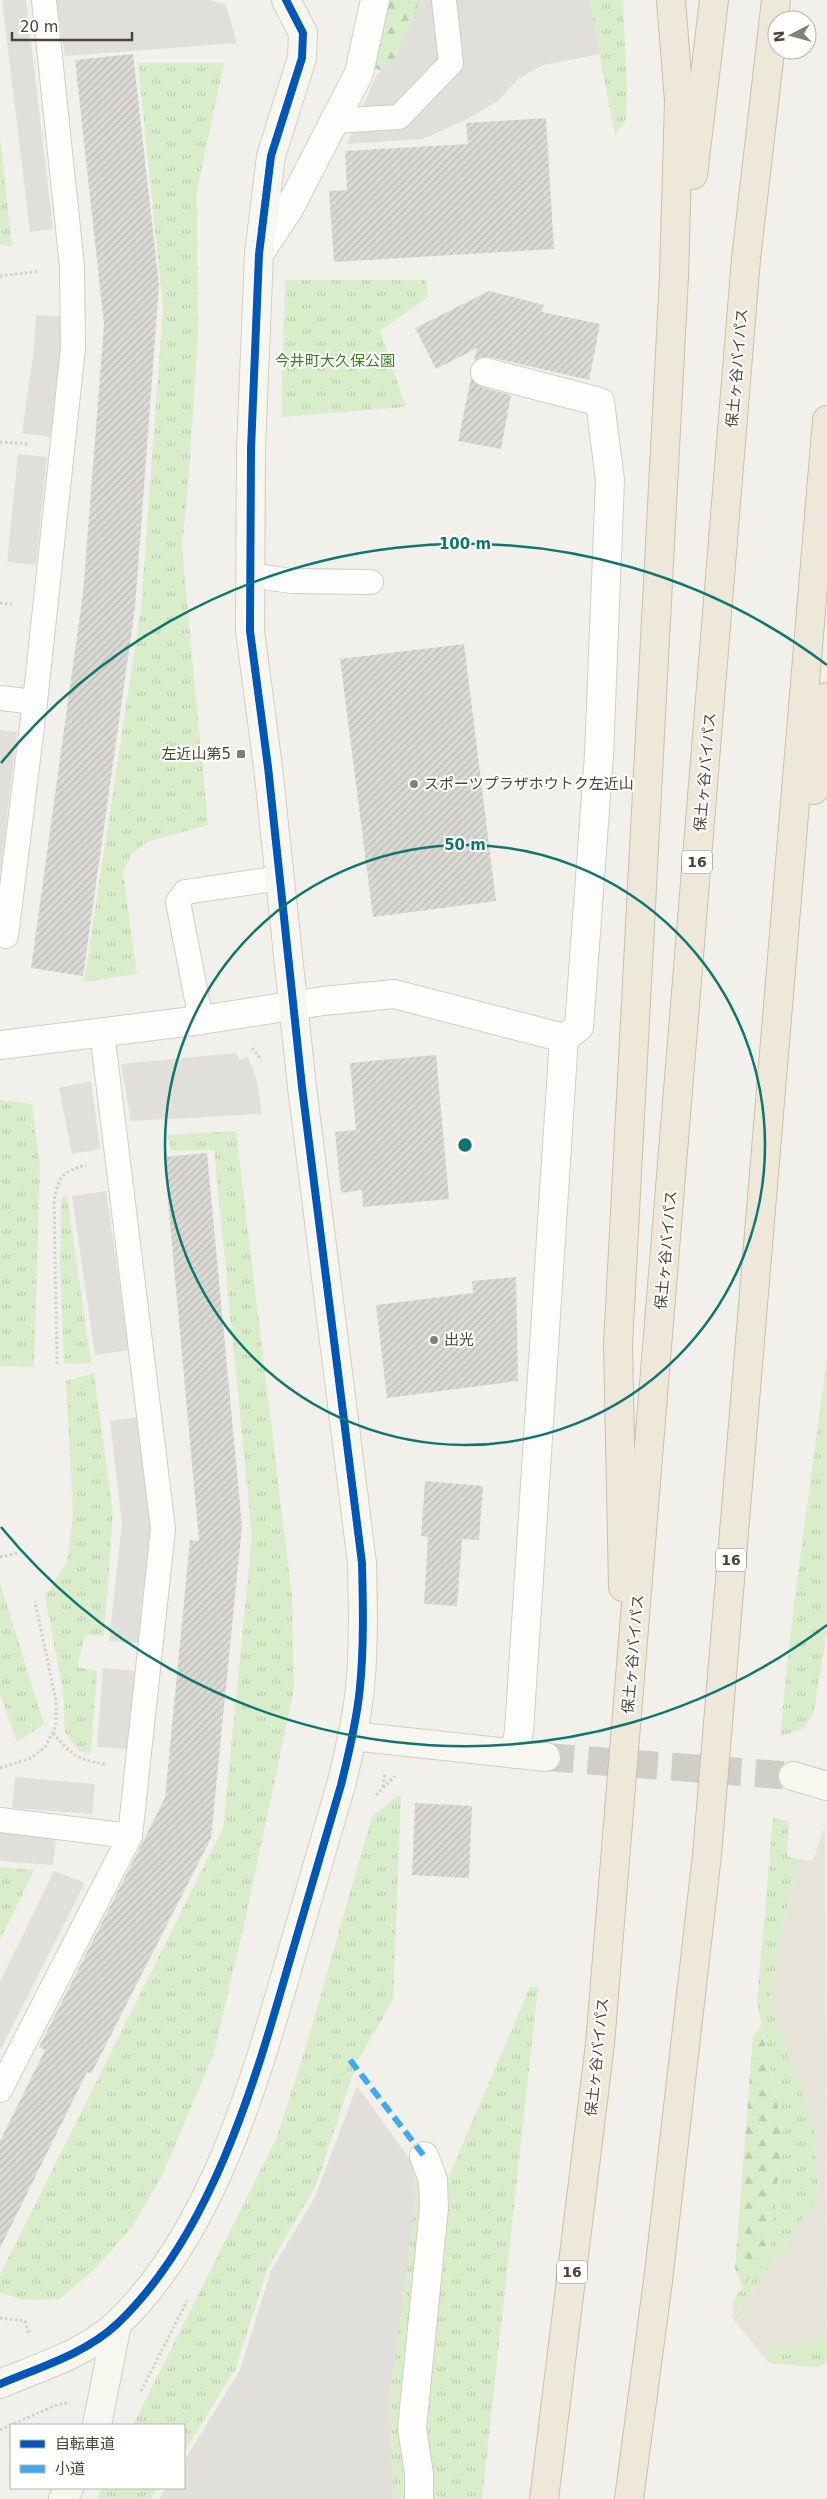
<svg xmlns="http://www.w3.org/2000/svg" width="827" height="2499" font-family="'DejaVu Sans','Noto Sans JP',sans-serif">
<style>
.residential{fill:#e6e3d8}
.grass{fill:url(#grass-tufts)}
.forest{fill:url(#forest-firs)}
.parking{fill:#e1dfda}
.building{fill:url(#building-hatch)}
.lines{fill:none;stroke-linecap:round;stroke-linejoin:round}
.secondary-tunnel{stroke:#cfcec7;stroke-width:28;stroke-dasharray:28 14;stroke-linecap:butt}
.lane-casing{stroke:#cfcec8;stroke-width:26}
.street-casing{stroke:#cfcec8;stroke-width:30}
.secondary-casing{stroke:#d1cec2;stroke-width:30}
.highway-casing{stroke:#c9c1a6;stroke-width:30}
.path{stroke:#d2d0cb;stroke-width:3;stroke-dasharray:2.5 2.5;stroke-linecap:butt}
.lane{stroke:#fdfdfc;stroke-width:24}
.street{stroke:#fdfdfc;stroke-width:28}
.secondary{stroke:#f7f6ef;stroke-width:28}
.highway{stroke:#ede8d9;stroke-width:28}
.quiet{stroke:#3fa9f5;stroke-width:6;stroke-dasharray:12 6;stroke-linecap:butt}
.cycleway-casing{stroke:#fff;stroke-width:11}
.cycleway{stroke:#0057b8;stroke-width:8}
.ring{fill:none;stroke:#0f766e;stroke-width:2.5}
.poi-dot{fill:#838075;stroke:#fff;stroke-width:2}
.labels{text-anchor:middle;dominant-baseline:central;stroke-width:4;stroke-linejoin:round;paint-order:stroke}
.shield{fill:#fff;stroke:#7f7c72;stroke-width:1}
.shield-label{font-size:14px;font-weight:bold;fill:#484436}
.park-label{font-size:15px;fill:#3c7c27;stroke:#fff}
.street-label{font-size:15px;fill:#484436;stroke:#fff}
.poi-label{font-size:15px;fill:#484436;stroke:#fff;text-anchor:start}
.centre{fill:#0f766e;stroke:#fff;stroke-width:2.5}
.ring-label{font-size:15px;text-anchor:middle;font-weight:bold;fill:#0f766e;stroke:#fff;stroke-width:4;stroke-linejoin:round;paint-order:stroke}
</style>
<defs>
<pattern id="grass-tufts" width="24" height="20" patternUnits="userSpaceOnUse" patternTransform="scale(1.25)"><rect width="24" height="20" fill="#daedcb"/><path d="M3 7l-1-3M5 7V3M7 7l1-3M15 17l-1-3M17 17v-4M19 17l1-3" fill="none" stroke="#bdccaf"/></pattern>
<pattern id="forest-firs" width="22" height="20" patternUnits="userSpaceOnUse" patternTransform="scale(1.25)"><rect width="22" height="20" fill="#daedcb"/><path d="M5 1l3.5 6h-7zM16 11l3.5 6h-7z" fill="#bdccaf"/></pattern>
<pattern id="building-hatch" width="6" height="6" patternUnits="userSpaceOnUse" patternTransform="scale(1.25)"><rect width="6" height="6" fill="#dbd9d3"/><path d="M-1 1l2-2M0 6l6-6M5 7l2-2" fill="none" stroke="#bdbbb6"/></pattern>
</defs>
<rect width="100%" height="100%" fill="#f1f0eb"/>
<polygon class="residential" points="825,1825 827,2362 817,2367 769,2363 733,2319 818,2199 814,2126 769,2002 783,1924 799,1859 813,1861"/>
<g class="grass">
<polygon points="589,0 623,0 627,94 626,119 615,136"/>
<polygon points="138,63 224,63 197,190 198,332 189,474 182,547 208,825 147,842 131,854 123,873 137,974 84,982 141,608 163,308"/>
<polygon points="0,136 12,247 0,243"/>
<polygon points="285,280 426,280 428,297 380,331 406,407 281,417"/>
<polygon points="0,1100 32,1104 40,1167 34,1367 0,1366"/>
<polygon points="236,1131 292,1597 294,1689 245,1921 214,2053 163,2174 132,2227 94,2270 59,2299 26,2300 0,2293 0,2275 223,1828 252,1536 214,1150 171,1151 167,1135"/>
<polygon points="67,1195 91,1363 64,1364 60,1263 61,1197"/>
<polygon points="827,1357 827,1631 814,1712 803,1729 780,1736 792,1618"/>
<polygon points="94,1373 113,1513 104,1636 85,1635 77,1667 97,1671 91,1753 79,1751 65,1733 63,1692 45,1597 67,1562 73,1514 66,1381"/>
<polygon points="0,1583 44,1724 17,1742 0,1694"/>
<polygon points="401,1794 393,2000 357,2062 316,2185 267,2270 235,2370 184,2452 184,2425 133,2425 277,2137 309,2036 372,1816"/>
<polygon points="773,1818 789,1821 787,1857 799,1859 783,1924 769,2002 814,2126 818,2199 733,2318 733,2300 770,2251 783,2132 757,2002"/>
<polygon points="0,1867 34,1870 0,1940"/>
<polygon points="530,1987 538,1987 482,2499 434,2499 433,2473 421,2429 446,2183"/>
<polygon points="414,2165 423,2181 409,2499 393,2499 390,2396 415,2207"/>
<polygon points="827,2334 827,2362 817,2367 769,2363 765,2351 774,2347 803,2347"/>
<polygon points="102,2488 158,2488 150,2499 97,2499"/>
</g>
<g class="forest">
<polygon points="377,0 420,0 396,58 382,71 364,63"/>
<polygon points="761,2025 783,2132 770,2251 743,2287 735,2268 753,2037"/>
</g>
<g class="parking">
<polygon points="2,0 26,0 53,229 30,232"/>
<polygon points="56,0 209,0 226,5 237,43 65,56"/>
<polygon points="420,0 589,0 600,54 544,65 519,78 498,101 469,118 423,139 347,144 376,76 396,57"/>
<polygon points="36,315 60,316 62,341 50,437 22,433 34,348"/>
<polygon points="18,454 47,457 36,565 7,562"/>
<polygon points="0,730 17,732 0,875"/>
<polygon points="236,1053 239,1060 248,1057 256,1077 262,1114 131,1121 121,1064"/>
<polygon points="91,1081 100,1149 72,1154 59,1088"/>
<polygon points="106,1191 129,1350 95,1355 72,1196"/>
<polygon points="137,1417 151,1518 138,1643 109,1641 122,1523 110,1421"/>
<polygon points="103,1668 135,1671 128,1749 97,1747"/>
<polygon points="15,1777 95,1784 92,1814 12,1808"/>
<polygon points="0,1831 56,1839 53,1865 0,1861"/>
<polygon points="54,1871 85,1883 0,2051 0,1982"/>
<polygon points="357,2086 414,2165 415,2207 390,2396 393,2499 159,2499 166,2488 184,2488 184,2461 240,2370 271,2271 315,2197"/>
</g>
<g class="building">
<polygon points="133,54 159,285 135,608 83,976 31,968 83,593 104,325 75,60"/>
<polygon points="546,118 554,249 334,262 329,191 347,190 345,151 468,144 466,123"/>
<polygon points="489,291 544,305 542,312 600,324 589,380 489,357 481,357 474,361 477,348 436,369 415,328"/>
<polygon points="471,378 481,387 511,395 501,449 458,441"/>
<polygon points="464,644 496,901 373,917 340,659"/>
<polygon points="436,1055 449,1199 363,1207 362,1190 341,1193 335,1132 356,1130 350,1063"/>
<polygon points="207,1153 242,1526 211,1838 91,2074 87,2072 0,2248 0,2141 45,2050 39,2047 165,1798 190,1540 199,1541 164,1157"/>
<polygon points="516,1277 518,1381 387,1398 376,1305 473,1293 472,1281"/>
<polygon points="425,1481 483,1486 479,1540 462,1539 457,1606 424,1604 428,1537 421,1536"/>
<polygon points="415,1803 472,1806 469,1878 412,1875"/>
</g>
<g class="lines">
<polyline class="secondary-tunnel" points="546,1757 793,1776"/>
<g class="lane-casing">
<g id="lane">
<polyline points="334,121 399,117 451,63 444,0"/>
<polyline points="249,575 291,581 371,582"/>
<polyline points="0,698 35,702"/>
<polyline points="6,936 35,702 73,348 72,266 44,0"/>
<polyline points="201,1020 178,902 185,892 280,878"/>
<polyline points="0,1820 130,1836"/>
<polyline points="0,2090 130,1836 163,1529 102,1032"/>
</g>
</g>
<g class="street-casing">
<g id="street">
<polyline points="259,254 289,209 359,73 375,0"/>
<polyline points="485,372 600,402 610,480 599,755 579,1027 564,1038"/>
<polyline points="0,1045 201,1020 323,1001 394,994 564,1038 519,1731 515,1754"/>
<polyline points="419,2499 419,2474 412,2428 434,2208 433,2180 424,2156"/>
</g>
</g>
<g class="secondary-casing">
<g id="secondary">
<polyline points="352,1736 546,1757"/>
<polyline points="793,1776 827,1786"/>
<path d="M0,2384C40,2367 85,2354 117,2324C209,2237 253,2089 287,1970C305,1909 323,1847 341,1785C349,1753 357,1720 360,1687C364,1646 363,1604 362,1563L302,1087L268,767L250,631L251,449L259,254L271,156L302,58L303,33L286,0"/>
<polyline points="97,2425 117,2324"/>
<polyline points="63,2499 69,2488"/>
</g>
</g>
<g class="highway-casing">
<g id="highway">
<polyline points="693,175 714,0"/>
<polyline points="814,790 827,697"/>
<polyline points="623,1587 618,1345 674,277 679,101 671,0"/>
<polyline points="544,2499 600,2044 746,259 776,0"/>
<polyline points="629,2499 658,2281 707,1855 827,420"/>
</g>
</g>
<g class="path">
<polyline points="0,276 39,271"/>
<polyline points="0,442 29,444"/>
<polyline points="0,603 12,604"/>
<polyline points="252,1048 262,1060"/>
<path d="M57,1364L54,1200C59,1176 62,1172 86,1165"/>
<polyline points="0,1557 18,1553"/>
<path d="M53,1733C71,1754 77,1760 105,1764"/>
<polyline points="0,1768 31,1758 45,1747 56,1726 56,1701 35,1601"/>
<polyline points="383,1787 385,1773"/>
<polyline points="376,1795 395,1776"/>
<polyline points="0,2318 25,2321 29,2334"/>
<polyline points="141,2391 187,2301"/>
<polyline points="0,2430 56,2405 67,2403"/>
</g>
<use href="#lane" class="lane"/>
<use href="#street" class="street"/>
<use href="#secondary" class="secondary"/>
<use href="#highway" class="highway"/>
<polyline class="quiet" points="350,2060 424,2156"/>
<g class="cycleway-casing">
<path id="cycleway" d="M0,2384C40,2367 85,2354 117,2324C209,2237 253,2089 287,1970C305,1909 323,1847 341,1785C349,1753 357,1720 360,1687C364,1646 363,1604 362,1563L302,1087L268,767L250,631L251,449L259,254L271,156L302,58L303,33L286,0"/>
</g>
<use href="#cycleway" class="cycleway"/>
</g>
<g class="ring">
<circle cx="465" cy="1145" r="300"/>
<path d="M827 1625A601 601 0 0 1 1 1527M1 763A601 601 0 0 1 827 665"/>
</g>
<g class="poi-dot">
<rect x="236" y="749" width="10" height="10" rx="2.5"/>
<circle cx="414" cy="784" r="5"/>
<circle cx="434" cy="1340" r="5"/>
</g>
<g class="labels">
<g class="shield">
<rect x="682" y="850.5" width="30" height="23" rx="4"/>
<rect x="716" y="1548.5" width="30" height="23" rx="4"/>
<rect x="557" y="2260.5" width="30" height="23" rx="4"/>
</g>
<g class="shield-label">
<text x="697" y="862">16</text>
<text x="731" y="1560">16</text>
<text x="572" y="2272">16</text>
</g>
<g class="park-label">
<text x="335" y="361">今井町大久保公園</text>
</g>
<g class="street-label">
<text transform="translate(737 368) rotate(-85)">保土ヶ谷バイパス</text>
<text transform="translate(705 772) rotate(-85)">保土ヶ谷バイパス</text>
<text transform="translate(666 1250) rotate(-85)">保土ヶ谷バイパス</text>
<text transform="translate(633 1654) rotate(-85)">保土ヶ谷バイパス</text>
<text transform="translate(597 2057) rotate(-84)">保土ヶ谷バイパス</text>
</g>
<g class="poi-label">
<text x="231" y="754" text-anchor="end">左近山第5</text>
<text x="424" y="784">スポーツプラザホウトク左近山</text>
<text x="444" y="1340">出光</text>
</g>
</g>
<circle cx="465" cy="1145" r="8" class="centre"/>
<g class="ring-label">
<text x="465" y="549">100 m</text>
<text x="465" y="850">50 m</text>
</g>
<rect x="10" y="2424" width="175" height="65" fill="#ffffff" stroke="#b6b4af"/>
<rect x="20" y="2440" width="25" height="8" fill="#0057b8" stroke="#b6b4af"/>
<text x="55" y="2449" font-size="15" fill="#484436">自転車道</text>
<rect x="20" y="2465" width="25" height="8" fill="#3fa9f5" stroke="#b6b4af"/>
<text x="55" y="2474" font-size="15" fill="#484436">小道</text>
<g transform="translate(792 35) rotate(264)"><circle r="24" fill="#ffffff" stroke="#b6b4af"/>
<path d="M0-4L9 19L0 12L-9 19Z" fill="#838075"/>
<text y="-8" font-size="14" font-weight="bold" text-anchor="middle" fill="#484436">N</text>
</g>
<path d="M12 32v8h120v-8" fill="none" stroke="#484436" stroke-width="2.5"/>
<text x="20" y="32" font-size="15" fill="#484436" stroke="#ffffff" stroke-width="4" paint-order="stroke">20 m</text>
</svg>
